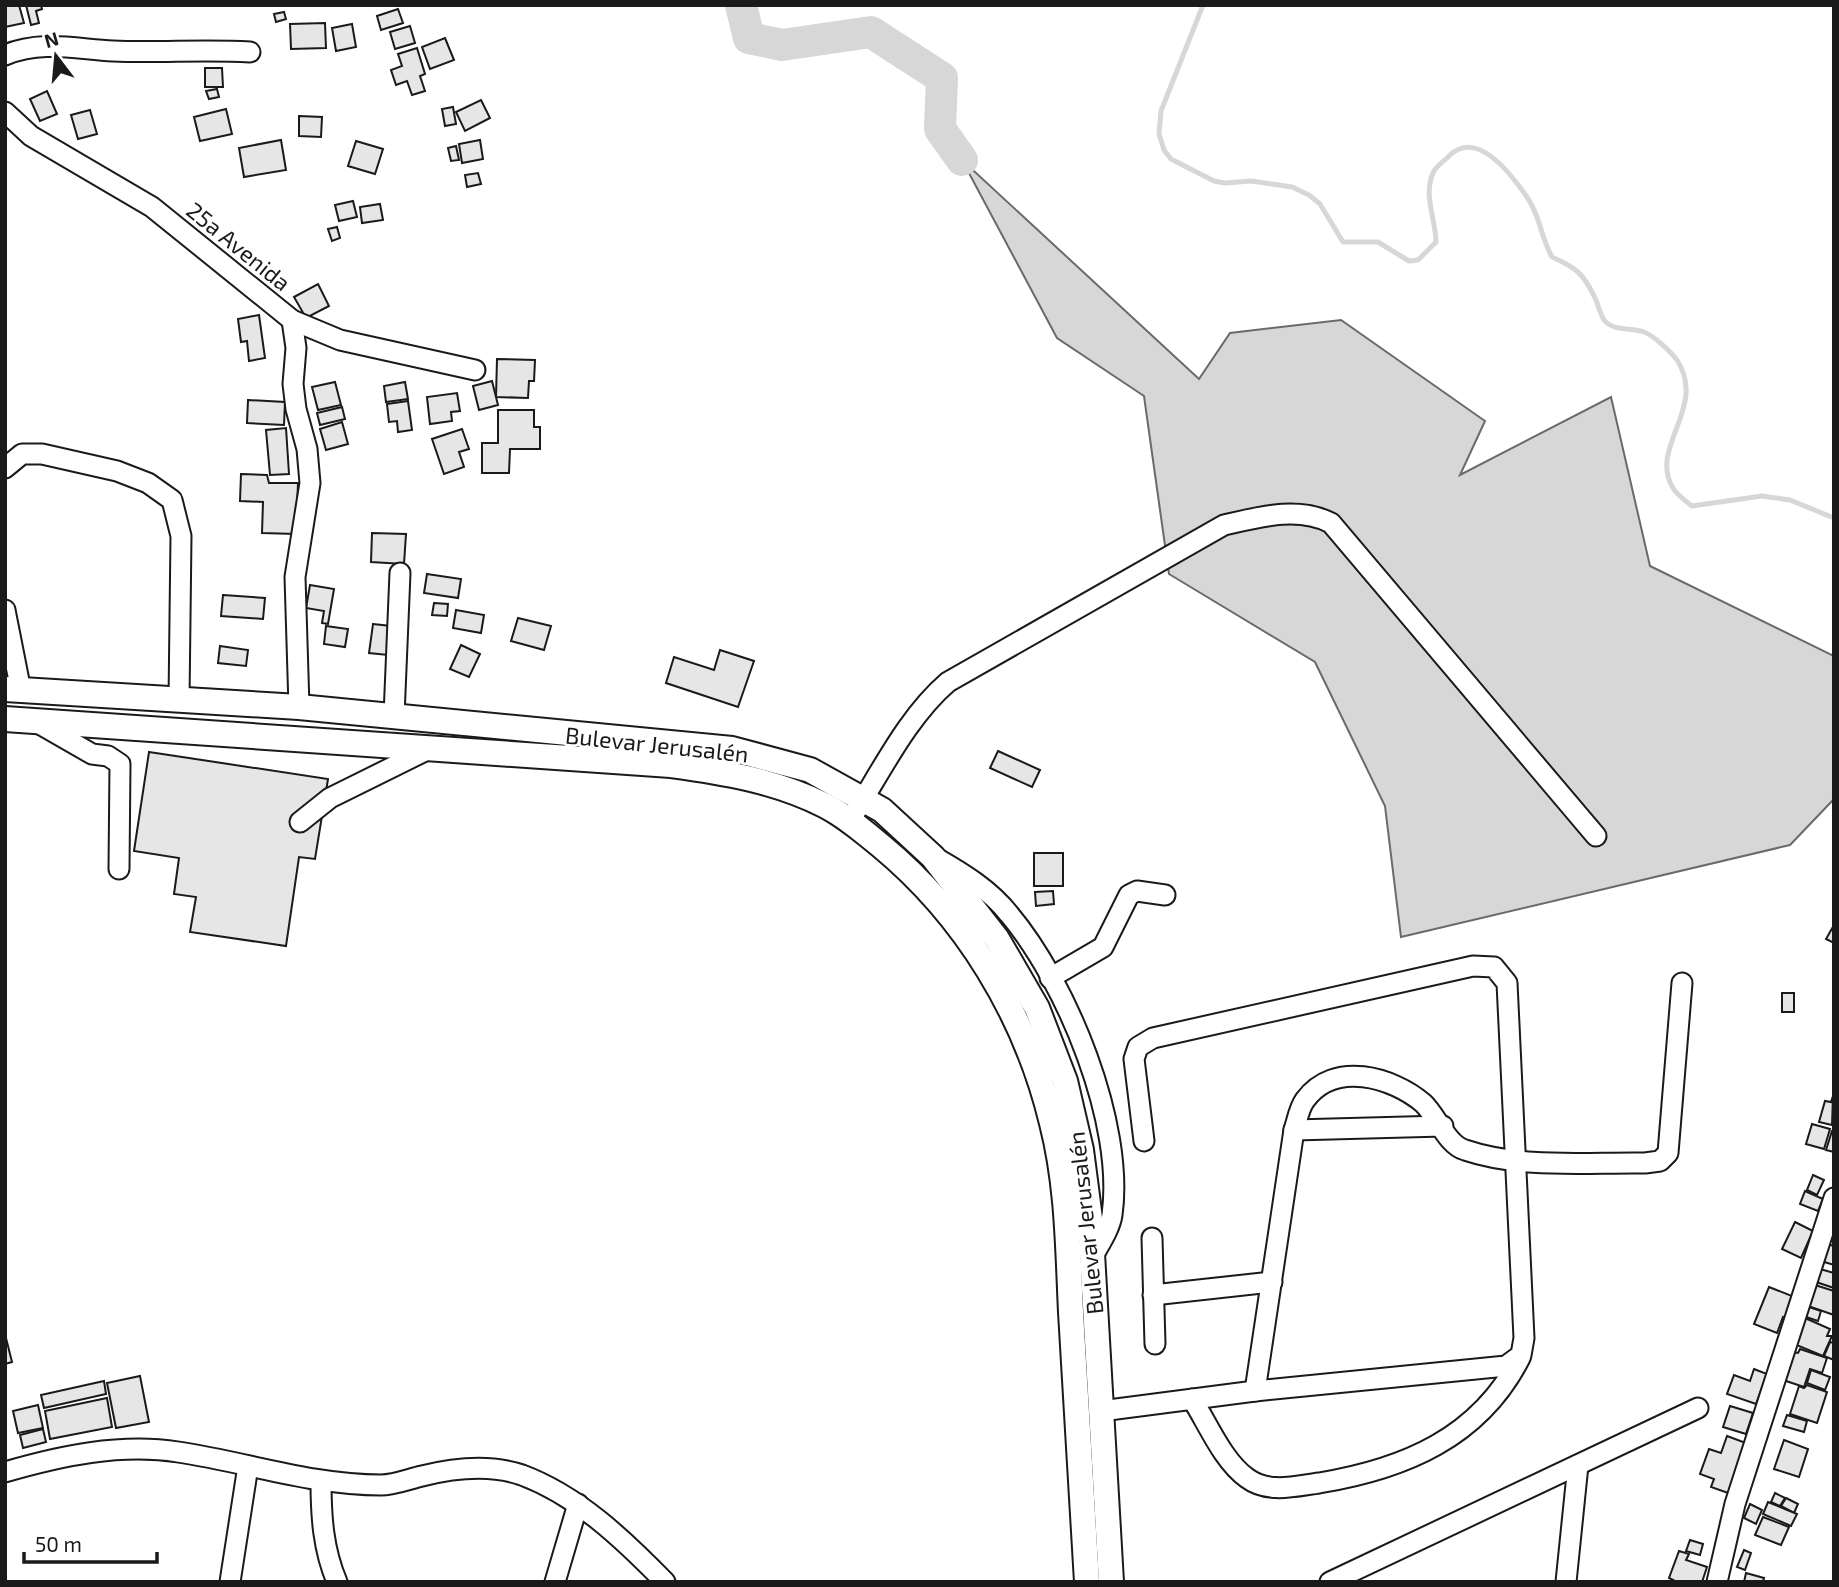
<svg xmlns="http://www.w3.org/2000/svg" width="1839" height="1587" font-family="'Exo 2',sans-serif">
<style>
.water{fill:#d7d7d7;stroke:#6a6a6a;stroke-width:2}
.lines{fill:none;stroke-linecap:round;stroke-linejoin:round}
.stream{stroke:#d7d7d7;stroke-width:5}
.river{stroke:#d7d7d7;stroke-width:32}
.building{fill:#e6e6e6;stroke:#1a1a1a;stroke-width:2}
.minor-casing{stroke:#1a1a1a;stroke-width:23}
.major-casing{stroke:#1a1a1a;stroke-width:28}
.minor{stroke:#fff;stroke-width:19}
.major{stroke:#fff;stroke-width:24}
.labels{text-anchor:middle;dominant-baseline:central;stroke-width:5;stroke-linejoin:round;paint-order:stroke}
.street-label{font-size:23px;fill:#1a1a1a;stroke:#fff}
</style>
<rect width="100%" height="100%" fill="#fff"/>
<polygon class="water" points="962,160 1199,379 1230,333 1341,320 1485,421 1460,475 1611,397 1650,566 1834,656 1834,799 1790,845 1401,937 1385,806 1315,662 1169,574 1144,396 1057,338"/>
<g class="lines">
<path class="stream" d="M1203,5L1161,111L1159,134L1164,150L1171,159L1214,181L1225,183L1251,181L1292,187L1309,195L1320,204L1343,242H1378L1409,261L1418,260L1436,242C1436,220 1423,196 1433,173C1435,167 1444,161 1448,157C1476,127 1511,174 1527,197C1540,215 1541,238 1552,257C1577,268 1584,274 1596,300C1598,306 1601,315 1604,320C1614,332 1631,327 1644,332C1653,335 1671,352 1677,360C1708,408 1648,447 1673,488C1677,495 1686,501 1692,506L1762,496L1790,500L1834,518"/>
<polyline class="river" points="741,5 749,38 782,45 871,32 942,78 940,129 962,160"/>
</g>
<g class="building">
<polygon points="5,5 19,5 24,23 5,27"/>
<polygon points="26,5 41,5 42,9 36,11 39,23 31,25"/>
<polygon points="398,9 403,23 381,30 377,16"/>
<polygon points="284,12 286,19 276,22 274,14"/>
<polygon points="325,23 326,48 291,49 290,24"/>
<polygon points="352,24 356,47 336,51 332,28"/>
<polygon points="410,26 415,43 395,49 390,32"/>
<polygon points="445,38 454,60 430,69 422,47"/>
<polygon points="417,48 425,74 420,76 425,91 412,95 407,81 396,85 391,70 402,66 398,54"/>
<polygon points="205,68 222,68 223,87 205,87"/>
<polygon points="217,89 219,97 209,99 206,91"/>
<polygon points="47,91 57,114 40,121 30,99"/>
<polygon points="481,100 490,118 465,131 456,112"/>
<polygon points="453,107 456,124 445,126 442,109"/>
<polygon points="226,109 232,134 200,141 194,117"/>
<polygon points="90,110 97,134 78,139 71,115"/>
<polygon points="299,116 322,117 321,137 299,136"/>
<polygon points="281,140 286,170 244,177 239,148"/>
<polygon points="480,140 483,159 462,163 459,144"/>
<polygon points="356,141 383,149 375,174 348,166"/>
<polygon points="456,146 459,160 451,161 448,148"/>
<polygon points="478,173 481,184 467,187 465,175"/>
<polygon points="353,201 357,217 339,221 335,205"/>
<polygon points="380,204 383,220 362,223 360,207"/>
<polygon points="337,227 340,238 332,241 328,229"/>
<polygon points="318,284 329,306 306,318 294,297"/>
<polygon points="259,315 265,358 249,361 247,341 241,342 238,319"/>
<polygon points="497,359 535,360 534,381 529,381 528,398 496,397"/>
<polygon points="492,381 498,405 479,410 473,386"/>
<polygon points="335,382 341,405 318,410 312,387"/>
<polygon points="405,382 408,399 386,402 384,386"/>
<polygon points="457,393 460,411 451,412 452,421 430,424 427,397"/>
<polygon points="248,400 285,402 284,425 247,423"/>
<polygon points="408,401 412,430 398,432 397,421 389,422 387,404"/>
<polygon points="342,407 345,419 320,425 317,413"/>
<polygon points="498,410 534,410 534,427 540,427 540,449 510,449 509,473 482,473 482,443 498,443"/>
<polygon points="342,422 348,444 326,450 320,429"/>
<polygon points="286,428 289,474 270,475 266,430"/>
<polygon points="462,429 469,449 459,452 464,467 444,474 432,439"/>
<polygon points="241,474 267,475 269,483 298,483 296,534 262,533 263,502 240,501"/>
<polygon points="372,533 406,534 404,564 371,562"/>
<polygon points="427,574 461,579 458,598 424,593"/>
<polygon points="310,585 334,589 328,624 322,623 324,611 306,608"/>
<polygon points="223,595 265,598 263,619 221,616"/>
<polygon points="434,603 448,604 447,616 432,615"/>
<polygon points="456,610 484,615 481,633 453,628"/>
<polygon points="518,618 551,626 544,650 511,641"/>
<polygon points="373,624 391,626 388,655 369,653"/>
<polygon points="326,626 348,629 345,647 324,644"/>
<polygon points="461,645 480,654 469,677 450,669"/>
<polygon points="220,646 248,650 246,666 218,663"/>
<polygon points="720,650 754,661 738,707 666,683 674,657 714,670"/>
<polygon points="998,751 1040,770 1032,787 990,768"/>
<polygon points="149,752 328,779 315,859 299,857 286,946 190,932 196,897 174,894 179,858 134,851"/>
<rect x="1034" y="853" width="29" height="33"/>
<polygon points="1053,891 1054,904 1036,906 1035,892"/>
<polygon points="1834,925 1834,943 1826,939"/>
<rect x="1782" y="993" width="12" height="19"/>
<polygon points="1833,1096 1832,1125 1819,1122 1825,1101 1831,1102"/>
<polygon points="1812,1124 1830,1129 1824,1149 1806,1144"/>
<polygon points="1832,1131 1834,1131 1834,1152 1826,1150"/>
<polygon points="1813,1175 1824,1180 1817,1195 1807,1190"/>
<polygon points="1805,1191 1823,1199 1818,1211 1800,1204"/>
<polygon points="1795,1222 1813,1231 1801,1258 1782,1249"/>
<polygon points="1827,1244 1834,1246 1834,1265 1821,1261"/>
<polygon points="1820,1269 1834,1273 1834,1288 1816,1282"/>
<polygon points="1815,1285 1834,1291 1834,1315 1808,1306"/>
<polygon points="1769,1287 1797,1298 1789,1320 1783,1317 1777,1333 1754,1324"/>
<polygon points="1806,1306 1821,1311 1818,1321 1803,1316"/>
<polygon points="1805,1318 1830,1329 1827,1336 1832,1336 1823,1356 1794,1344"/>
<polygon points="5,1334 12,1362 5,1364"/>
<polygon points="1830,1342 1834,1343 1834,1360 1824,1356"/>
<polygon points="1800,1349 1827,1358 1822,1373 1810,1369 1804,1387 1783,1380 1792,1352 1798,1353"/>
<polygon points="1754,1369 1767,1374 1756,1404 1727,1394 1734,1375 1750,1381"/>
<polygon points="1811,1370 1830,1377 1825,1390 1807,1383"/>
<polygon points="140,1376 149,1422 116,1428 107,1383"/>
<polygon points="104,1381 106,1394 44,1408 41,1395"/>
<polygon points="1807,1385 1827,1392 1817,1423 1790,1414 1799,1386 1804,1388"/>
<polygon points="107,1398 112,1427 50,1439 45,1411"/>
<polygon points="38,1405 43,1428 18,1433 13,1411"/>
<polygon points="1730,1406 1753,1413 1746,1434 1723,1427"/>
<polygon points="1787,1415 1807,1421 1804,1432 1783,1426"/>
<polygon points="43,1429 46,1442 23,1448 20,1435"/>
<polygon points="1727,1436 1746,1443 1728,1493 1711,1487 1714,1479 1700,1474 1709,1449 1721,1453"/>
<polygon points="1784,1440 1808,1449 1799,1477 1774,1469"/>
<polygon points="1775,1493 1785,1498 1780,1506 1771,1502"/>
<polygon points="1786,1498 1798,1504 1794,1513 1781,1506"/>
<polygon points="1768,1502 1797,1514 1791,1526 1763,1514"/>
<polygon points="1750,1504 1762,1510 1756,1524 1744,1518"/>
<polygon points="1763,1517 1789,1527 1781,1545 1755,1535"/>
<polygon points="1690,1540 1703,1544 1700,1555 1686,1551"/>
<polygon points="1744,1550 1751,1553 1745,1570 1737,1567"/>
<polygon points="1679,1551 1689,1554 1686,1560 1707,1567 1702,1582 1677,1582 1669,1578"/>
<polygon points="1746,1573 1764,1578 1763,1582 1744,1582"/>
</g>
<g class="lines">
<g class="minor-casing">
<g id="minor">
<path d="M5,55C42,40 75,49 113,51C159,53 204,49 250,52"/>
<polyline points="5,112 31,136 152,207 292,320 296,348 293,384 296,409 307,449 310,483 295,577 299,707"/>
<polyline points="292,320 340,340 475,370"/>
<polyline points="5,468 22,454 42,454 117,471 148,483 172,500 181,536 179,700"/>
<polyline points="5,610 21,691"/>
<polyline points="394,716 400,573"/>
<polyline points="38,723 92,754 108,756 120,764 119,869"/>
<polyline points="300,822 330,798 431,748"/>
<path d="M849,822C879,776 906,718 948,682L1224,525C1259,517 1298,506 1331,523L1596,836"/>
<path d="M938,859C964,874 990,890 1009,914C1067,983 1125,1124 1112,1215C1110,1229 1099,1245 1092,1258"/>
<polyline points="1050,978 1103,947 1129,895 1137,891 1165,895"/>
<polyline points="1294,1130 1443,1126"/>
<polyline points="1152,1238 1155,1344"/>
<polyline points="1153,1295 1272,1282"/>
<path d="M1255,1391L1294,1130C1297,1121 1299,1108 1305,1100C1334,1060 1392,1077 1423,1103C1437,1116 1447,1145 1465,1150C1521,1169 1587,1162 1645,1163L1660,1161L1668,1153L1682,983"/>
<path d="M1192,1399C1208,1424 1223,1461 1247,1478C1268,1494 1296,1486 1319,1483C1404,1469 1479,1438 1520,1358"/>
<polyline points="1101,1411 1255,1391 1506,1366 1521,1355 1524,1338 1507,983 1494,967 1473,966 1153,1038 1138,1047 1134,1059 1144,1141"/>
<path d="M5,1472C60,1456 120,1443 178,1452C246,1462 311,1485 381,1485C394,1485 409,1479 422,1476C454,1468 490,1464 522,1475C578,1496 623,1539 665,1582"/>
<path d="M321,1481C321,1516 323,1549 337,1582"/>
<polyline points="230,1582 248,1466"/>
<polyline points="555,1582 578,1504"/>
<polyline points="1330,1582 1698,1408"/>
<polyline points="1566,1582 1578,1465"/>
<polyline points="1717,1582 1735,1504 1834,1198"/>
</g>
</g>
<g class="major-casing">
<g id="major">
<polyline points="5,689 299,707 732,749 810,770 882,810 933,857 997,939 1037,1008 1065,1081 1081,1150 1090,1219 1111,1582"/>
<path d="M5,719L671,765C724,772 776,781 824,805C844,815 863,831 880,845C966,916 1026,1015 1052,1123C1068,1185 1068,1250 1071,1312C1077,1402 1082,1492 1087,1582"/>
</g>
</g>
<use href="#minor" class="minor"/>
<use href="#major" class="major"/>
</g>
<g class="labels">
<g class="street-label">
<text transform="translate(239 246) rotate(39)">25a Avenida</text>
<text transform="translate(657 744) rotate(6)">Bulevar Jerusalén</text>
<text transform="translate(1085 1223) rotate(-96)">Bulevar Jerusalén</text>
</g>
</g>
<rect width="1839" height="1587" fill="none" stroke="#1a1a1a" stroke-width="14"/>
<g transform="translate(56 56) rotate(344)" stroke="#ffffff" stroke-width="5" paint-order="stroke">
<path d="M0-5L12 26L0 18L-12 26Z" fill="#1a1a1a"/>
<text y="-10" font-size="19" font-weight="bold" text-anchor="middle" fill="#1a1a1a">N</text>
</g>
<path d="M24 1552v10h133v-10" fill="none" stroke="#1a1a1a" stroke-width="3.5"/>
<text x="35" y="1552" font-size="21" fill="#1a1a1a" stroke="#ffffff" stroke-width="5" paint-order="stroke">50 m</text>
</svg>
